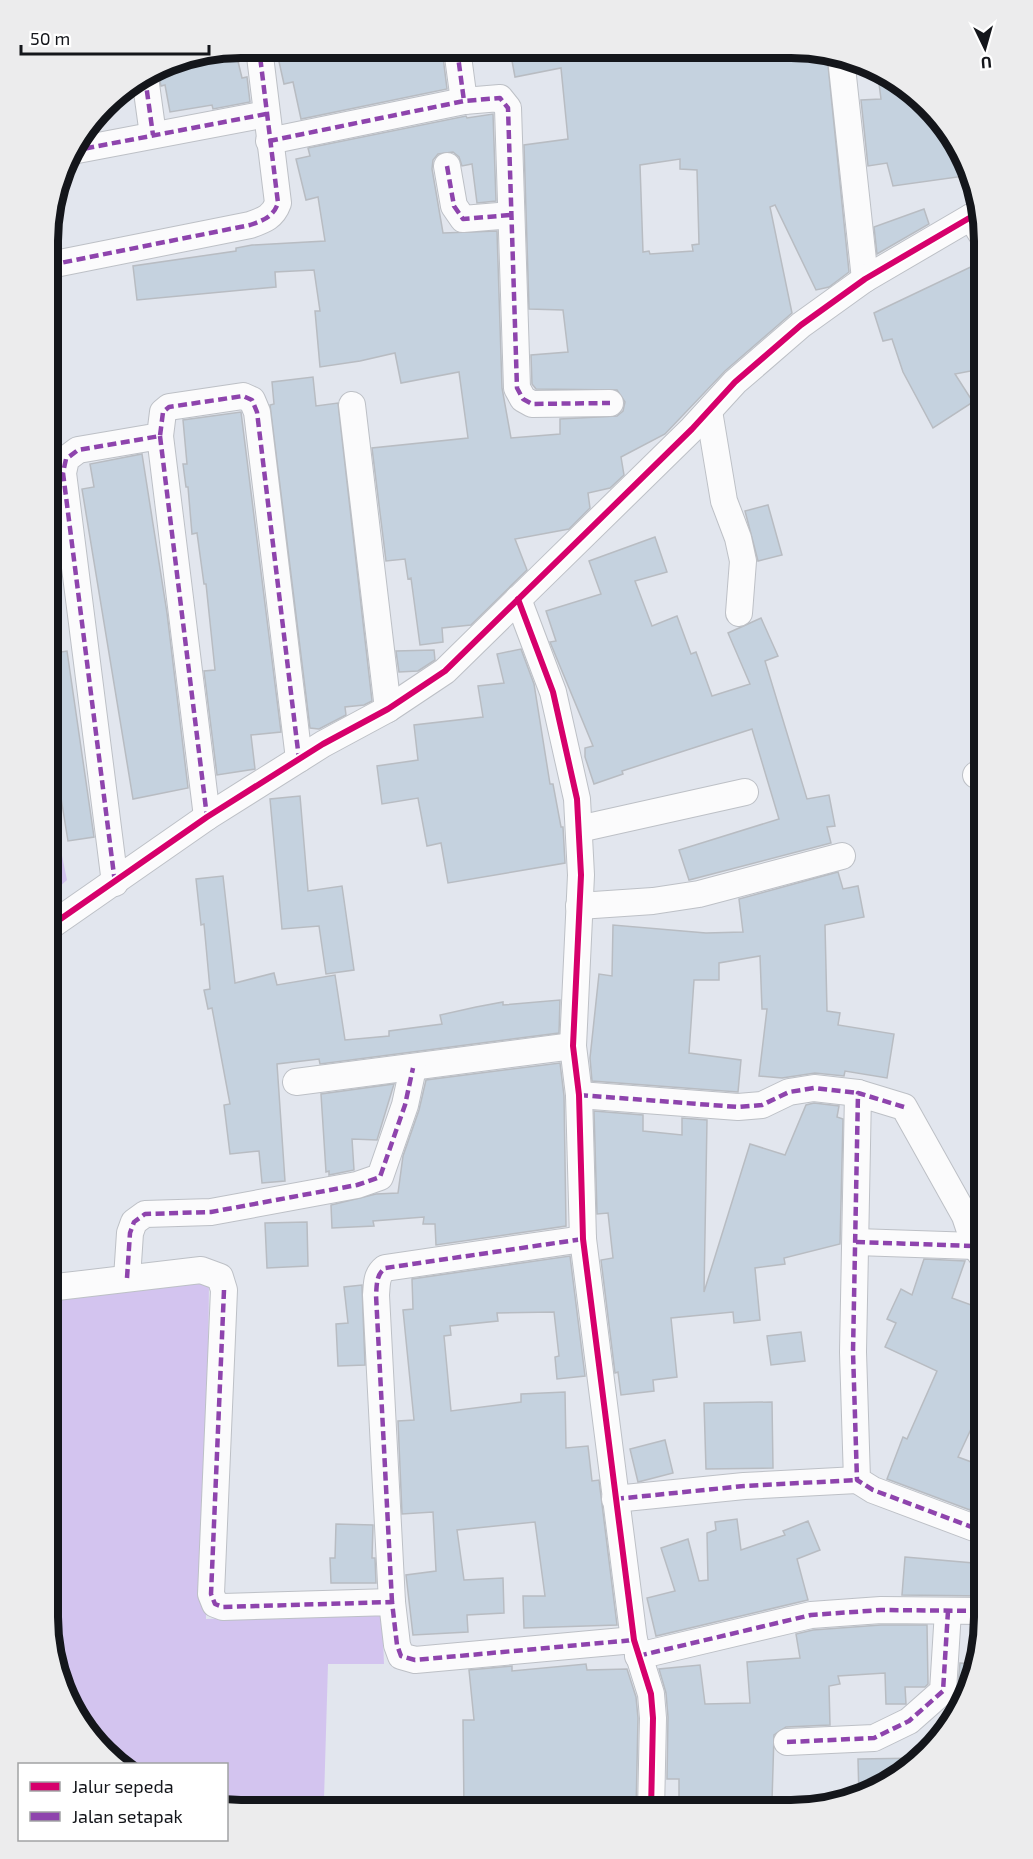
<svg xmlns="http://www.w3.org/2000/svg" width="1033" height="1859" font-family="'Exo 2',sans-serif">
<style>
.green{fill:#d3c4ef}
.building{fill:#c5d2df;stroke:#b8bcc2;stroke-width:1.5;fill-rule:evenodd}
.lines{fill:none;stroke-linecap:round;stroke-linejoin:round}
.street-casing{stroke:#bdc0c6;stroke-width:28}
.street{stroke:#fbfbfc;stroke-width:26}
.quiet{stroke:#8e44ad;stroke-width:4.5;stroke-dasharray:9 4.5;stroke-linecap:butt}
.cycleway-casing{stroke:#fff;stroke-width:10}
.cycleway{stroke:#d6006c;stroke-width:6}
.rim{fill:none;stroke:#14161b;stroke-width:8}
</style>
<rect width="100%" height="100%" fill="#e2e6ee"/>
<g class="green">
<polygon points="49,792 67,880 49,896"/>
<polygon points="209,1277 206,1619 382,1613 384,1664 328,1664 324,1799 227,1802 226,1764 118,1764 81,1725 58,1680 48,1617 48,1297"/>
</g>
<g class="building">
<polygon points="276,48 442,49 447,89 301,119 293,82 284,84"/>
<polygon points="235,49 242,78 247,77 250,102 213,109 212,105 170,112 165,85 161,86 157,69 168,63"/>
<path d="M510,50L672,51L673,60L688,57L689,60L729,53L765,51H800V58L827,55L849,272L829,287L816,290L775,205L770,207L792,313L725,371L665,434L621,457L624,475L610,488L588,493L590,508L569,529L515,539L527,570L471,625L442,628L443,642L420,645L411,578L408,579L405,559L386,561L372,448L468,438L459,372L401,383L395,353L360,361L320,367L315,311H320L314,270L275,272L276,287L137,300L133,266L236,251V248L252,245L325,241L318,197L306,200L296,159L310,156L308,148L466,116L467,118L493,114L496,201L477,203L472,164L462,166L459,157L453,152L438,154L433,160L432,169L443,233L497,231L502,388L511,438L560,434V419L617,416L623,411L625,402L617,390L536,389L532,384L531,355L568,352L563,310L529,309L524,145L568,139L561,68L515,77ZM680,159V169L697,170L699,244L692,245L693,251L650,254L649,251L643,252L640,165Z"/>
<polygon points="878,76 919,96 972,175 893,186 887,163 868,166 861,100 881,99"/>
<polygon points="924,209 929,224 877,254 874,227"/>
<polygon points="979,263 985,276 985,351 973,357 976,370 955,374 973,402 933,428 903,372 892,339 883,341 874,313"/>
<polygon points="313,377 316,406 338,403 372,701 364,705 345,707 346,715 319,729 310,728 270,405 274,404 272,382"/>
<polygon points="241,412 281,732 251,735 255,769 217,775 204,671 215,670 206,584 204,584 197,533 192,534 188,487 186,487 183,464 187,464 183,420"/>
<polygon points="142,454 167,613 188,788 133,799 82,489 94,487 90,464"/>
<polygon points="768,505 782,555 758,561 745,511"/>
<polygon points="655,537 667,572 635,581 652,626 677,616 691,654 696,652 712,696 750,684 728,633 761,618 778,656 765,661 807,799 829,795 835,826 827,827 831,843 689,880 679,850 779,819 752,729 622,771 623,774 594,784 585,757 585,748 593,746 550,642 556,641 546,611 601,594 589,561"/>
<polygon points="521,649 534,684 550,784 553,784 561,827 563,827 565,863 448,883 441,843 427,846 418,798 382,804 377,766 418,760 414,725 483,717 478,686 504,683 497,654"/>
<polygon points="434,650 435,660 418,671 399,672 396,651"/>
<polygon points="67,651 94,837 68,841 49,724 49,654"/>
<polygon points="300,796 308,891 342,886 354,970 326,974 319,926 282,929 270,799"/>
<polygon points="838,872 843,889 858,886 864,917 825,925 827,1011 840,1013 838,1025 894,1034 887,1078 845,1071 844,1076 815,1073 782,1078 759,1076 767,1009 762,1009 760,956 719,963 719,980 694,980 689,1053 741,1060 738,1092 592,1081 590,1058 599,974 612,976 613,925 706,933 743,932 739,899"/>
<polygon points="223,876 235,983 274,973 277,985 335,975 345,1040 389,1036 389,1031 442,1024 440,1015 476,1007 503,1002 503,1005 560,1000 559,1033 320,1064 319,1059 277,1064 285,1181 262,1183 259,1151 230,1154 224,1105 230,1104 212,1008 208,1009 204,990 210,989 204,924 201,925 196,879"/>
<polygon points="560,1063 564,1096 566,1226 436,1245 435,1224 423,1224 424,1217 373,1221 374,1226 332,1228 331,1205 376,1194 398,1193 403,1156 419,1110 426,1080"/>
<polygon points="394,1084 377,1140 352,1139 354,1170 329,1175 329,1171 326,1172 321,1094"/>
<polygon points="814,1103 839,1106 837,1117 843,1119 840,1244 784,1258 785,1264 755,1268 760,1320 734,1323 733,1312 671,1318 677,1377 653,1380 654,1391 621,1395 618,1372 615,1373 601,1260 613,1258 608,1213 597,1214 594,1111 643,1115 643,1131 682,1135 682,1118 707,1120 704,1292 750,1144 785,1155 806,1105"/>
<polygon points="307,1222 308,1266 267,1268 265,1223"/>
<polygon points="570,1256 585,1376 557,1379 555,1357 559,1356 554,1312 497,1313 498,1321 450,1326 451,1335 444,1336 451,1411 521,1402 521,1394 565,1392 566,1448 588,1446 592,1481 599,1480 617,1625 524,1628 523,1596 545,1596 535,1522 457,1530 464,1580 503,1578 504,1613 467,1615 468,1632 413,1635 406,1575 436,1571 433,1512 402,1514 398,1421 414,1420 403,1310 413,1309 412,1279"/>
<polygon points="924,1259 965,1261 952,1298 985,1310 985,1399 958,1457 985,1467 970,1510 887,1479 903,1437 907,1439 937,1371 885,1347 896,1323 887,1319 901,1289 912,1295"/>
<polygon points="362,1285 365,1365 338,1366 336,1324 348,1323 344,1287"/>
<polygon points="801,1332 805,1361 771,1365 767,1336"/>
<polygon points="772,1402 773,1468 706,1469 704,1403"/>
<polygon points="665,1440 673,1473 638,1482 630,1449"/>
<polygon points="737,1519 741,1550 785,1535 783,1531 808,1521 820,1550 797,1559 808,1600 656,1636 647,1598 675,1591 661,1548 688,1539 699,1581 708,1580 707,1533 716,1530 715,1522"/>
<polygon points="336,1524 373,1525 372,1558 375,1558 376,1583 331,1583 330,1558 335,1558"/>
<polygon points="905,1557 985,1564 985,1596 902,1595"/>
<polygon points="881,1625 927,1625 928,1684 925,1687 905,1687 906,1704 886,1704 885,1673 838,1676 840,1684 829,1686 830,1725 786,1727 774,1735 772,1801 734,1798 734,1807 679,1808 679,1779 667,1779 668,1717 666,1693 659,1669 700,1665 705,1704 750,1703 747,1662 800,1658 796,1634 813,1630"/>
<polygon points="960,1663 977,1664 972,1686 958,1686"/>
<polygon points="586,1664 587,1670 627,1669 636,1697 638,1718 636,1811 597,1810 597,1801 557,1801 557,1810 464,1810 463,1720 474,1720 469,1670 512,1666 512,1671"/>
<polygon points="921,1758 899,1778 859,1798 858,1759"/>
</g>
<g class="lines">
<g class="street-casing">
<g id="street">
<polyline points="457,49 464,101"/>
<polyline points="841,58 865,279"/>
<polyline points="145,77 153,135"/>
<polyline points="269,141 464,101 500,98 508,108 517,388 523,399 532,404 610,403"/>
<polyline points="72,151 266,114"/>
<polyline points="447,166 454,206 463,219 511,215"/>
<polyline points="971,217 985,240"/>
<path d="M50,265L250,225C264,220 273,217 278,203L259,48"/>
<polyline points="352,405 388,709"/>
<polyline points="709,411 724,501 738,538 743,561 739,613"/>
<polyline points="160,436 207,817"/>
<polyline points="518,599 553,692 577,799 581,875 573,1046 579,1095 583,1239 634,1640 651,1694 653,1718 651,1811"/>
<polyline points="976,775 985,773"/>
<polyline points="579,829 745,792"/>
<polyline points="115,883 63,473 66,459 78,450 160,436 163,412 169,407 243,396 252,400 257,412 299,759"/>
<polyline points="579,906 653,901 699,894 842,856"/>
<polyline points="49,927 207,817 323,744 388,709 445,671 692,429 735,382 801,325 865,279 971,217 980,214"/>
<polyline points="296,1082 573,1046"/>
<polyline points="579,1095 738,1107 762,1105 789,1092 814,1088 858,1093"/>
<polyline points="856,1242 975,1246"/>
<polyline points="127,1278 130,1233 134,1222 145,1214 211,1212 357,1185 380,1177 405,1105 413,1068"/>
<polyline points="48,1288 201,1270 220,1277 224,1290 211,1594 215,1604 223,1607 392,1602 397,1645 401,1656 415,1660 634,1640"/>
<polyline points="615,1499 744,1486 857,1480"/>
<polyline points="985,1532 873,1490 857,1480 853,1352 858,1093 904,1107 965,1216 975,1246 985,1260"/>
<path d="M392,1602L376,1295C377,1284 376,1275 385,1268L583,1239"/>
<polyline points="638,1656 811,1615 881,1610 985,1611"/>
<polyline points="787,1742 874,1738 909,1721 943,1691 948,1611"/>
</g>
</g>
<use href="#street" class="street"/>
<g class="quiet">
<polyline points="457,49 464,101"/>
<polyline points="145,77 153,135"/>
<polyline points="269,141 464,101 500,98 508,108 517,388 523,399 532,404 610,403"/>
<polyline points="72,151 266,114"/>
<polyline points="447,166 454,206 463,219 511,215"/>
<polyline points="971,217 985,240"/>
<path d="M50,265L250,225C264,220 273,217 278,203L259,48"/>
<polyline points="160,436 207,817"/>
<polyline points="976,775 985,773"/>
<polyline points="115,883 63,473 66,459 78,450 160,436 163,412 169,407 243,396 252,400 257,412 299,759"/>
<polyline points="579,1095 738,1107 762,1105 789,1092 814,1088 858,1093"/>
<polyline points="904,1107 858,1093 853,1352 857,1480 873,1490 985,1532"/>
<polyline points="856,1242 975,1246"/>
<polyline points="127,1278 130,1233 134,1222 145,1214 211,1212 357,1185 380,1177 405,1105 413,1068"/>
<polyline points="224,1290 211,1594 215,1604 223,1607 392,1602 397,1645 401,1656 415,1660 634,1640"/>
<polyline points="615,1499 744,1486 857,1480"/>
<path d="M392,1602L376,1295C377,1284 376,1275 385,1268L583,1239"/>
<polyline points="638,1656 811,1615 881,1610 985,1611"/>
<polyline points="787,1742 874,1738 909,1721 943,1691 948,1611"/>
</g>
<g class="cycleway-casing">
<g id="cycleway">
<polyline points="518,599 553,692 577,799 581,875 573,1046 579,1095 583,1239 634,1640 651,1694 653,1718 651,1811"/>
<polyline points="49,927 207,817 323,744 388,709 445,671 692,429 735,382 801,325 865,279 971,217 980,214"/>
</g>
</g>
<use href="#cycleway" class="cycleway"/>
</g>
<path d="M0 0H1033V1859H0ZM241 58H791A183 183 0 0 1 974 241V1617A183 183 0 0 1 791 1800H241A183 183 0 0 1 58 1617V241A183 183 0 0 1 241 58Z" fill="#ececed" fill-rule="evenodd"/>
<path class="rim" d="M241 58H791A183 183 0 0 1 974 241V1617A183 183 0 0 1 791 1800H241A183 183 0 0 1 58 1617V241A183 183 0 0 1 241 58Z"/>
<rect x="18" y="1763" width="210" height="78" fill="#ffffff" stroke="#a1a2a4" stroke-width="1.5"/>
<rect x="30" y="1782" width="30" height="9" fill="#d6006c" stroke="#a1a2a4" stroke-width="1.5"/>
<text x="72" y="1793" font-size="18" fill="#14161b">Jalur sepeda</text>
<rect x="30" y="1812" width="30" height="9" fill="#8e44ad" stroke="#a1a2a4" stroke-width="1.5"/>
<text x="72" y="1823" font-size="18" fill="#14161b">Jalan setapak</text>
<g transform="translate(985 48) rotate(175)" stroke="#ffffff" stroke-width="4.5" paint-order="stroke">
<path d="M0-4.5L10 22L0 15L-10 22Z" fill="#14161b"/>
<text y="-9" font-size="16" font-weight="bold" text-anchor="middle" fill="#14161b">U</text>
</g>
<path d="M21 45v9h188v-9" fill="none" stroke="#14161b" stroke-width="3"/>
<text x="30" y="45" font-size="18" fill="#14161b" stroke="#ffffff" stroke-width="4.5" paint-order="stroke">50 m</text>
</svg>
